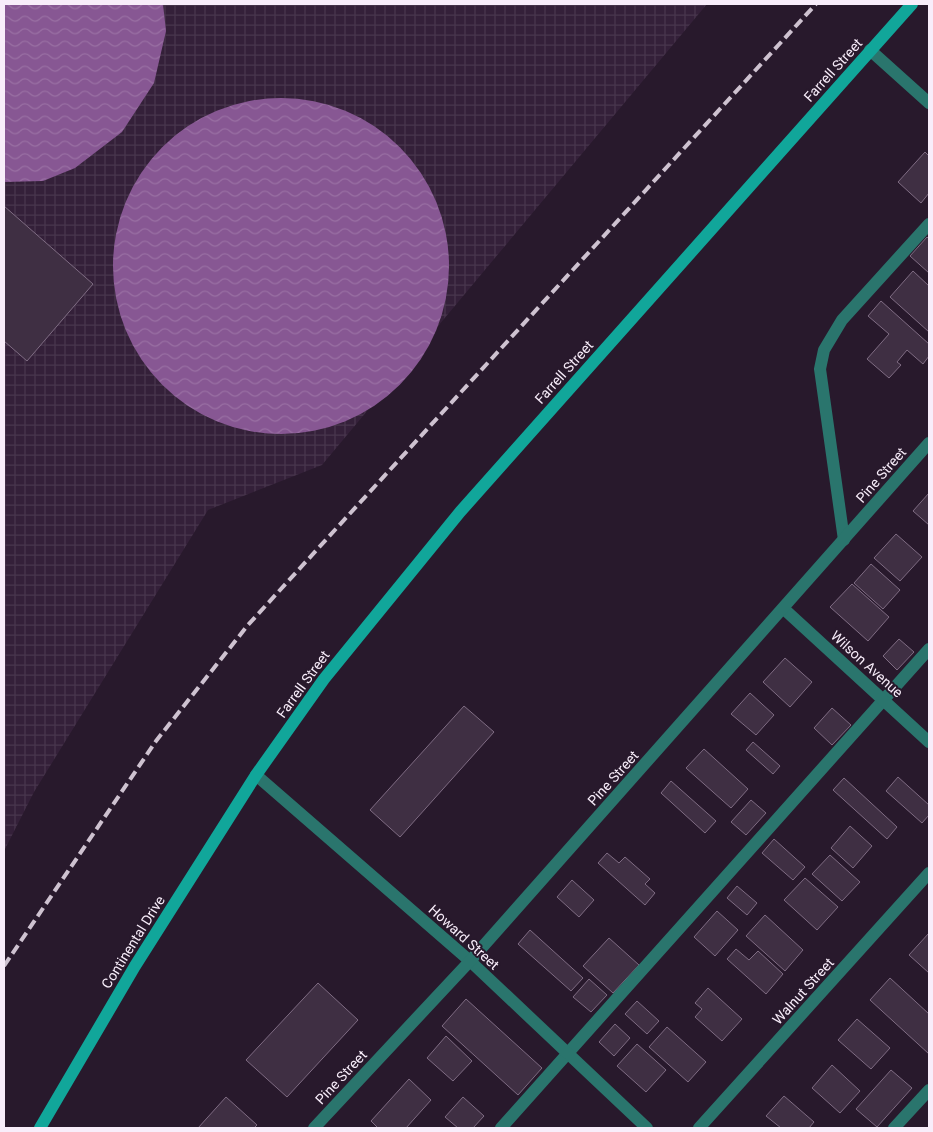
<svg xmlns="http://www.w3.org/2000/svg" width="933" height="1132" font-family="Roboto,sans-serif">
<style>
.industrial{fill:url(#industrial-grid)}
.water{fill:url(#water-waves)}
.building{fill:#3f2f43;stroke:#7f6c83}
.lines{fill:none;stroke-linecap:round;stroke-linejoin:round}
.lane{stroke:#2a756d;stroke-width:12}
.street{stroke:#2a756d;stroke-width:12}
.secondary{stroke:#11a69a;stroke-width:12}
.rail{stroke:#cec2d0;stroke-width:4;stroke-dasharray:10 5;stroke-linecap:butt}
.labels{text-anchor:middle;dominant-baseline:central;stroke-width:4;stroke-linejoin:round;paint-order:stroke}
.street-label{font-size:14px;fill:#f8edfa;stroke:#28192c}
</style>
<defs>
<pattern id="industrial-grid" width="8" height="8" patternUnits="userSpaceOnUse" patternTransform="scale(1.25)"><rect width="8" height="8" fill="#342039"/><path d="M0 4h8M4 0v8" fill="none" stroke="#48364d"/></pattern>
<pattern id="water-waves" width="16" height="10" patternUnits="userSpaceOnUse" patternTransform="scale(1.25)"><rect width="16" height="10" fill="#875793"/><path d="M0 5q4-4 8 0t8 0" fill="none" stroke="#996fa3"/></pattern>
</defs>
<rect width="100%" height="100%" fill="#28192c"/>
<polygon class="industrial" points="4,4 707,4 322,465 208,510 34,792 4,851"/>
<g class="water">
<polygon points="4,4 163,4 166,31 154,83 122,132 75,168 43,181 4,182"/>
<circle cx="281" cy="266" r="168"/>
</g>
<g class="building">
<polygon points="925,152 929,156 929,193 921,203 898,182"/>
<polygon points="4,206 93,284 27,361 4,341"/>
<polygon points="927,237 929,239 929,273 910,256"/>
<polygon points="913,271 929,286 929,332 890,297"/>
<polygon points="881,301 929,344 929,356 923,364 907,350 897,362 901,365 889,378 867,359 889,334 868,316"/>
<polygon points="929,493 929,525 913,511"/>
<polygon points="896,534 922,557 900,581 874,558"/>
<polygon points="871,564 900,590 883,609 854,583"/>
<polygon points="852,584 889,617 868,641 830,607"/>
<polygon points="899,639 914,652 897,670 883,656"/>
<polygon points="785,658 812,682 790,707 763,682"/>
<polygon points="750,693 774,715 756,735 731,714"/>
<polygon points="464,706 494,732 400,837 370,810"/>
<polygon points="832,708 851,725 832,745 814,728"/>
<polygon points="753,742 780,766 773,774 746,750"/>
<polygon points="704,749 748,789 731,808 686,768"/>
<polygon points="898,777 929,805 929,815 922,823 886,791"/>
<polygon points="844,778 897,827 887,839 833,790"/>
<polygon points="671,781 716,821 705,833 661,793"/>
<polygon points="751,800 766,813 746,835 731,822"/>
<polygon points="850,826 872,846 853,868 831,848"/>
<polygon points="774,839 805,867 793,880 762,853"/>
<polygon points="607,853 619,863 625,857 650,879 645,884 655,893 645,905 598,863"/>
<polygon points="830,855 860,882 842,901 812,874"/>
<polygon points="805,878 838,907 817,930 784,900"/>
<polygon points="572,880 594,900 579,917 557,897"/>
<polygon points="737,886 757,903 747,915 727,898"/>
<polygon points="717,911 738,930 715,956 694,937"/>
<polygon points="765,915 803,950 785,971 746,936"/>
<polygon points="530,930 583,978 571,991 518,944"/>
<polygon points="929,933 929,973 909,955"/>
<polygon points="609,938 639,965 613,993 583,966"/>
<polygon points="736,949 749,960 758,951 783,974 766,994 727,959"/>
<polygon points="890,978 929,1014 929,1054 870,1000"/>
<polygon points="589,979 607,995 591,1012 573,997"/>
<polygon points="318,983 358,1020 287,1097 246,1060"/>
<polygon points="708,988 742,1019 722,1041 695,1017 702,1009 695,1003"/>
<polygon points="466,999 542,1068 518,1095 442,1026"/>
<polygon points="637,1001 659,1021 647,1034 625,1014"/>
<polygon points="857,1019 890,1048 871,1069 838,1040"/>
<polygon points="615,1024 630,1038 614,1056 599,1042"/>
<polygon points="667,1027 706,1062 688,1082 649,1047"/>
<polygon points="446,1036 472,1061 453,1081 427,1058"/>
<polygon points="637,1044 666,1070 646,1092 617,1066"/>
<polygon points="832,1065 860,1091 840,1113 812,1088"/>
<polygon points="891,1070 912,1088 877,1127 856,1109"/>
<polygon points="409,1079 431,1100 406,1128 378,1128 371,1121"/>
<polygon points="784,1096 814,1122 809,1128 781,1128 766,1116"/>
<polygon points="226,1097 257,1125 254,1128 198,1128"/>
<polygon points="463,1097 484,1116 473,1128 458,1128 445,1117"/>
</g>
<g class="lines">
<g class="lane">
<polyline points="844,540 820,369 824,350 842,320 929,224"/>
<polyline points="501,1128 929,649"/>
<polyline points="894,1128 929,1090"/>
</g>
<g class="street">
<polyline points="870,50 929,103"/>
<polyline points="784,609 929,742"/>
<polyline points="256,775 470,961 647,1128"/>
<polyline points="314,1128 470,961 929,443"/>
<polyline points="699,1128 929,873"/>
</g>
<polyline class="secondary" points="40,1128 135,966 256,775 324,679 460,512 912,4"/>
<polyline class="rail" points="4,966 156,741 248,625 816,4"/>
</g>
<g class="labels">
<g class="street-label">
<text transform="translate(833 70) rotate(-48)">Farrell Street</text>
<text transform="translate(564 372) rotate(-48)">Farrell Street</text>
<text transform="translate(881 475) rotate(-49)">Pine Street</text>
<text transform="translate(867 664) rotate(42)">Wilson Avenue</text>
<text transform="translate(303 684) rotate(-54)">Farrell Street</text>
<text transform="translate(613 778) rotate(-48)">Pine Street</text>
<text transform="translate(464 937) rotate(42)">Howard Street</text>
<text transform="translate(133 942) rotate(-58)">Continental Drive</text>
<text transform="translate(803 991) rotate(-48)">Walnut Street</text>
<text transform="translate(341 1077) rotate(-47)">Pine Street</text>
</g>
</g>
<rect width="933" height="1132" fill="none" stroke="#f8edfa" stroke-width="10"/>
</svg>
